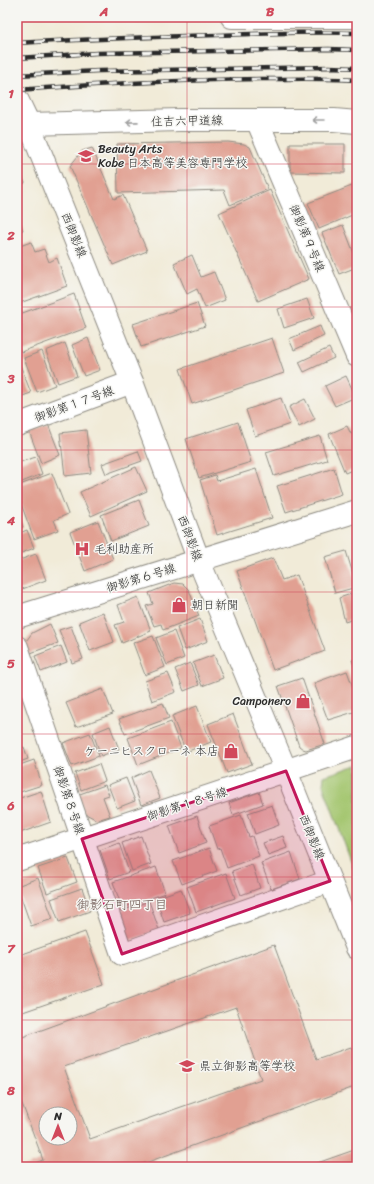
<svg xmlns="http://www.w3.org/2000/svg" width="374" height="1184" font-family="Sriracha,'Klee One',sans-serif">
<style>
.green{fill:#a4c66f;stroke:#68784d}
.building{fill:#e1a092;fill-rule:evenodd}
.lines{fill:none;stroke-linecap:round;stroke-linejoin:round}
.street-casing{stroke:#8e8b82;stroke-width:24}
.secondary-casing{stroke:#8e8b82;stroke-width:24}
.street{stroke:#fff;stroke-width:22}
.secondary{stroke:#fff;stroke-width:22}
.rail-casing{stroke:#2b2b2b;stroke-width:4.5}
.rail{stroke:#f6f6f2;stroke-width:3;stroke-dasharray:9;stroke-linecap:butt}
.oneway{stroke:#a0a0a0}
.marked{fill:#c2185b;fill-opacity:0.2;stroke:#c2185b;stroke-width:3;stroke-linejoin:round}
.grid{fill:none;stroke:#d1495b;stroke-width:1;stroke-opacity:0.55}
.labels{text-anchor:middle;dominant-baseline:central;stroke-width:3;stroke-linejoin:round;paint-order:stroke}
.street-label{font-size:12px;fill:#2b2b2b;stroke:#f6f6f2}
.poi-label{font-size:12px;fill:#2b2b2b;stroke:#f6f6f2;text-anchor:start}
.neighbourhood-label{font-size:13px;fill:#6b544f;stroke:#f6f6f2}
.neatline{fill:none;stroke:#d1495b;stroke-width:1.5}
.grid-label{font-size:13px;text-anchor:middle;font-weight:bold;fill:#d1495b}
</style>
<rect width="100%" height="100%" fill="#f6f6f2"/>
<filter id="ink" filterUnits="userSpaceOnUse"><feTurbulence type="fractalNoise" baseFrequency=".025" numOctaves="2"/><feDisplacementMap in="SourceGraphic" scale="8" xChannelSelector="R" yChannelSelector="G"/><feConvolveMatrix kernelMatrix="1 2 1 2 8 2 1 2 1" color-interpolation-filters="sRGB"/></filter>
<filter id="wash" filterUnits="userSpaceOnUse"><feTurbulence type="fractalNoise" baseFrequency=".012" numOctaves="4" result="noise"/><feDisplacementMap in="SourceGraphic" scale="16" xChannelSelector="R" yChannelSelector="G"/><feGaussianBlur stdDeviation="0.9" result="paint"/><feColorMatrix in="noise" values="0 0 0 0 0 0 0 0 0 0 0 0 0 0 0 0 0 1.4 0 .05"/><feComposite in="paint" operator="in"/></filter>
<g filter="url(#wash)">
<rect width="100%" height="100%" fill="#f1ebd8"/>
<polygon class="green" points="357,765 357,878 323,785 324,776"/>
<g id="blocks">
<g class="building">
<polygon points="228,142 244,144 250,147 268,189 230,205 224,190 118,193 117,144"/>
<polygon points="290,144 345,144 345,173 290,172"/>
<polygon points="92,148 114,199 123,195 147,251 113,265 70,166 82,151"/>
<polygon points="17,164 25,183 17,187"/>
<polygon points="357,184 357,213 319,229 308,203"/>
<polygon points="270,190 309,279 258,301 219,213"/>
<polygon points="17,216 23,230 17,232"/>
<polygon points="343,225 357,261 357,267 339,274 322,233"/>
<polygon points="31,242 35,252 44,249 49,262 57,258 67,286 17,304 17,247"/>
<polygon points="192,255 201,277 214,272 225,300 205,308 197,289 187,294 174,263"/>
<polygon points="74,294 86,328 21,352 17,343 17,315"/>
<polygon points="307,299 314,318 284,328 278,309"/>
<polygon points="197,303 205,326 141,347 133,324"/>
<polygon points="320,326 324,336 294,350 289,339"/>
<polygon points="88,338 100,370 84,376 72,345"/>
<polygon points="272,338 284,373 192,404 180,369"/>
<polygon points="65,343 77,376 58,383 46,351"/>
<polygon points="329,348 334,358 304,372 299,362"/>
<polygon points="42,351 55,385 37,392 24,358"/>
<polygon points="17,362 19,362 31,393 17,398"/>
<polygon points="346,376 356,397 335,406 325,386"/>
<polygon points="281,398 290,424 255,436 246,410"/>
<polygon points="305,399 315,419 299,427 289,407"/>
<polygon points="238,422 251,462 199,478 186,439"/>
<polygon points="48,424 60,455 41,463 29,431"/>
<polygon points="347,426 351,434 357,432 357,468 345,473 329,434"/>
<polygon points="86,430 91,473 65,476 60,433"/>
<polygon points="320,436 327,460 274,476 266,452"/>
<polygon points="138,451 142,461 106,474 102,464"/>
<polygon points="36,457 42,474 17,484 17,463"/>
<polygon points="136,467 147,491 91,516 80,492"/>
<polygon points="334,468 342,494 286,512 277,486"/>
<polygon points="256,469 272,518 217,535 200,480 215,475 217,481"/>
<polygon points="52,473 68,514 54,520 58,530 34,539 17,493 17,486"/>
<polygon points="139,500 149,526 111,541 101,515"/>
<polygon points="17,510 23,527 17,529"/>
<polygon points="98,521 113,559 85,571 70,532"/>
<polygon points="27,530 34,548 17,555 17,534"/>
<polygon points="346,551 357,587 335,593 325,557"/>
<polygon points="36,554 46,580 17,591 17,561"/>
<polygon points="273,558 282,580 297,575 325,651 273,670 237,571"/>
<polygon points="174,583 183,584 189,590 199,616 163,630 161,624 154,626 146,606 153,604 149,593"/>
<polygon points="357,592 357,618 345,622 339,598"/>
<polygon points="138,597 151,631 122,643 115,625 124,622 118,605"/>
<polygon points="103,612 114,642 90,651 79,622"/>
<polygon points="200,619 208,641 185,650 177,628"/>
<polygon points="50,624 58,643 28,654 24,644 32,633"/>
<polygon points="71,626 83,659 72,663 59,630"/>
<polygon points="174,631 184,658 167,665 156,638"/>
<polygon points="153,636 165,667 145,675 133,643"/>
<polygon points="61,646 67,662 41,672 35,656"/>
<polygon points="214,655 223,678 202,686 193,663"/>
<polygon points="357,659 357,675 352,660"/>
<polygon points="190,663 199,685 184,691 175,669"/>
<polygon points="347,671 357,698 357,711 328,720 314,683"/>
<polygon points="168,673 176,692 152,701 145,681"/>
<polygon points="302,678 325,744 306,750 303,749 299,746 278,686"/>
<polygon points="103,689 113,714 76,727 66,703"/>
<polygon points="163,703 169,718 125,734 119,719"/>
<polygon points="197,706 211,742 186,752 172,716"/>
<polygon points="233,714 252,764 227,773 208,724"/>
<polygon points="171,722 181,748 138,765 128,738"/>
<polygon points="110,726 119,749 101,756 93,733"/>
<polygon points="90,733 99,756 72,766 63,743"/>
<polygon points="24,747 28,759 17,763 17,749"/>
<polygon points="34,760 42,785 17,793 17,766"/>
<polygon points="99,764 105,781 81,790 75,773"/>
<polygon points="149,770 160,798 141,805 131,778"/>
<polygon points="126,778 135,801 117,808 108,785"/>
<polygon points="105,785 109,795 103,797 110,816 97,820 84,813 77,795"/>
<polygon points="41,791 51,822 17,834 17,799"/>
<polygon points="259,792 263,804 233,815 229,803"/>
<polygon points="272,805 279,825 255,834 248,813"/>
<polygon points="241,815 249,837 252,836 259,856 227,868 220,848 217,849 209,826"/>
<polygon points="197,816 206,843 179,853 169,826"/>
<polygon points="141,836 151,864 132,871 122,843"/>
<polygon points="283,836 287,848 268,855 263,843"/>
<polygon points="119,843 129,872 110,879 100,850"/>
<polygon points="209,848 217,871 182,884 173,861"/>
<polygon points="291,852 300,879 271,889 261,863"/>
<polygon points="68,858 77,882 47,893 38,868"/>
<polygon points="252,864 260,888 241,895 232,871"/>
<polygon points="156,867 165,893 122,908 113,882"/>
<polygon points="226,873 235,898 196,912 187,887"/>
<polygon points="38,878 53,919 31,926 17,886"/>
<polygon points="82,888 90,911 59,922 51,899"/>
<polygon points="181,889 190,913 164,922 156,898"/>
<polygon points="149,901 159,930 126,941 116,913"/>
<polygon points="85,932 104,984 17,1014 17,956"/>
<path d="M274,945L316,1059L351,1047L357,1063V1086L134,1167H23L43,1160L17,1090V1039ZM236,1007L261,1079L90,1139L64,1067ZM46,1114H70V1138H46Z"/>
<polygon points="357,1149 357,1167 306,1167"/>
</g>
</g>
</g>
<g filter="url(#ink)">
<use href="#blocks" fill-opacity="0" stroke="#8e8b82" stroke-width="1"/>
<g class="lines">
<g class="street-casing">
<g id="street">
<polyline points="232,17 357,17"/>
<polyline points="257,120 357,356"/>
<polyline points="17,126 29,124 180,120 334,120 357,122"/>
<polyline points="17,425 132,382"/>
<polyline points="17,617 357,511"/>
<polyline points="17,647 122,954 330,881"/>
<polyline points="17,860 357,747"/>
</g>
</g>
<g class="secondary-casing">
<polyline id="secondary" points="17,99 29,124 132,382 199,561 286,771 357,948"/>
</g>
<use href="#street" class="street"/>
<use href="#secondary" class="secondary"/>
<g class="rail-casing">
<g id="rail">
<path d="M17,43C84,39 150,37 217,35C264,34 310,31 357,33"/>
<polyline points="17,58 97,53 329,49 357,50"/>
<polyline points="17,75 99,71 329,67 357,68"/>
<path d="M17,90C98,84 179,80 260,79C292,79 325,78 357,80"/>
</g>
</g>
<use href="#rail" class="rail"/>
</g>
<defs><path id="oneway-shaft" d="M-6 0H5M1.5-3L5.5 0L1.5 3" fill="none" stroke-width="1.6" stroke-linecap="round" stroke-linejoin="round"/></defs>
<g class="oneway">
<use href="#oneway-shaft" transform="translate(318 120) rotate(180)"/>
<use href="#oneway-shaft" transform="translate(132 122) rotate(179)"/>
</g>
</g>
<path class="marked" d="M286,771L330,881L122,954L82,839Z"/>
<path class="grid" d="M187,17V1167M17,164H357M17,307H357M17,450H357M17,592H357M17,734H357M17,877H357M17,1020H357"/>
<defs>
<g id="school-bare" transform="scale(1.2)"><path d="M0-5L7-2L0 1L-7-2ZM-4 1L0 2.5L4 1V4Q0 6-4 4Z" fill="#d1495b" stroke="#f6f6f2" stroke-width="2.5" paint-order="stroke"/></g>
<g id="hospital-bare" transform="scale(1.2)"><path d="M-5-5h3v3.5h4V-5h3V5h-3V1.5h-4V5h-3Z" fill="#d1495b" stroke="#f6f6f2" stroke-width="2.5" paint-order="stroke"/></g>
<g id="shop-bare" transform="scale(1.2)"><path d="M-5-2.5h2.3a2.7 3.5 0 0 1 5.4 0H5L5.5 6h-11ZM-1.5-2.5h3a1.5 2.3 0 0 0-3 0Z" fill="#d1495b" stroke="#f6f6f2" stroke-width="2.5" paint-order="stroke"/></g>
</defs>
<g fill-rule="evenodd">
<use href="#school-bare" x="86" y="156"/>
<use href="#hospital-bare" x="82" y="549"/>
<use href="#shop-bare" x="179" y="605"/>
<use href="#shop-bare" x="303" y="701"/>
<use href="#shop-bare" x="231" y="751"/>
<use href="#school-bare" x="187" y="1066"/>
</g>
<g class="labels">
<g class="street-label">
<text transform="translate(187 121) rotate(-1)">住吉六甲道線</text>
<text transform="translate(74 235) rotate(68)">西御影線</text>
<text transform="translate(307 238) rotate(67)">御影第９号線</text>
<text transform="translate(74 404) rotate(-20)">御影第１７号線</text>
<text transform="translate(190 538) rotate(69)">西御影線</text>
<text transform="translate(141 578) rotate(-17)">御影第６号線</text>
<text transform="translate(69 800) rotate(71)">御影第８号線</text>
<text transform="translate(187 804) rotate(-18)">御影第１８号線</text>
<text transform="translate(312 837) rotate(68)">西御影線</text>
</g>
<g class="poi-label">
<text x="98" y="149">Beauty Arts<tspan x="98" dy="14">Kobe 日本高等美容専門学校</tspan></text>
<text x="94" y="549">毛利助産所</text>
<text x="191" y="605">朝日新聞</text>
<text x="291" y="701" text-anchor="end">Camponero</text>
<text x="219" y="751" text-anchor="end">ケーニヒスクローネ 本店</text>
<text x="199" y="1066">県立御影高等学校</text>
</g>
<g class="neighbourhood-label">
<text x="122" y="904">御影石町四丁目</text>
</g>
</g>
<rect width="374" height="1184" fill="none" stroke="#f6f6f2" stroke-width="44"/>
<g transform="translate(58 1126)"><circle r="19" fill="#f6f6f2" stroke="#a5a5a2"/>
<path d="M0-3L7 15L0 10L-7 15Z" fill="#d1495b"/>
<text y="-6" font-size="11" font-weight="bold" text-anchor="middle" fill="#2b2b2b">N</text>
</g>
<rect x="22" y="22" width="330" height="1140" class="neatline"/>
<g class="grid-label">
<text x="104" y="16">A</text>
<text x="270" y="16">B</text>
<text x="11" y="98">1</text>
<text x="11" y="240">2</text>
<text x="11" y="383">3</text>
<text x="11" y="525">4</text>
<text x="11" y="668">5</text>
<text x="11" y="810">6</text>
<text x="11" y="953">7</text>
<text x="11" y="1095">8</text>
</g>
</svg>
